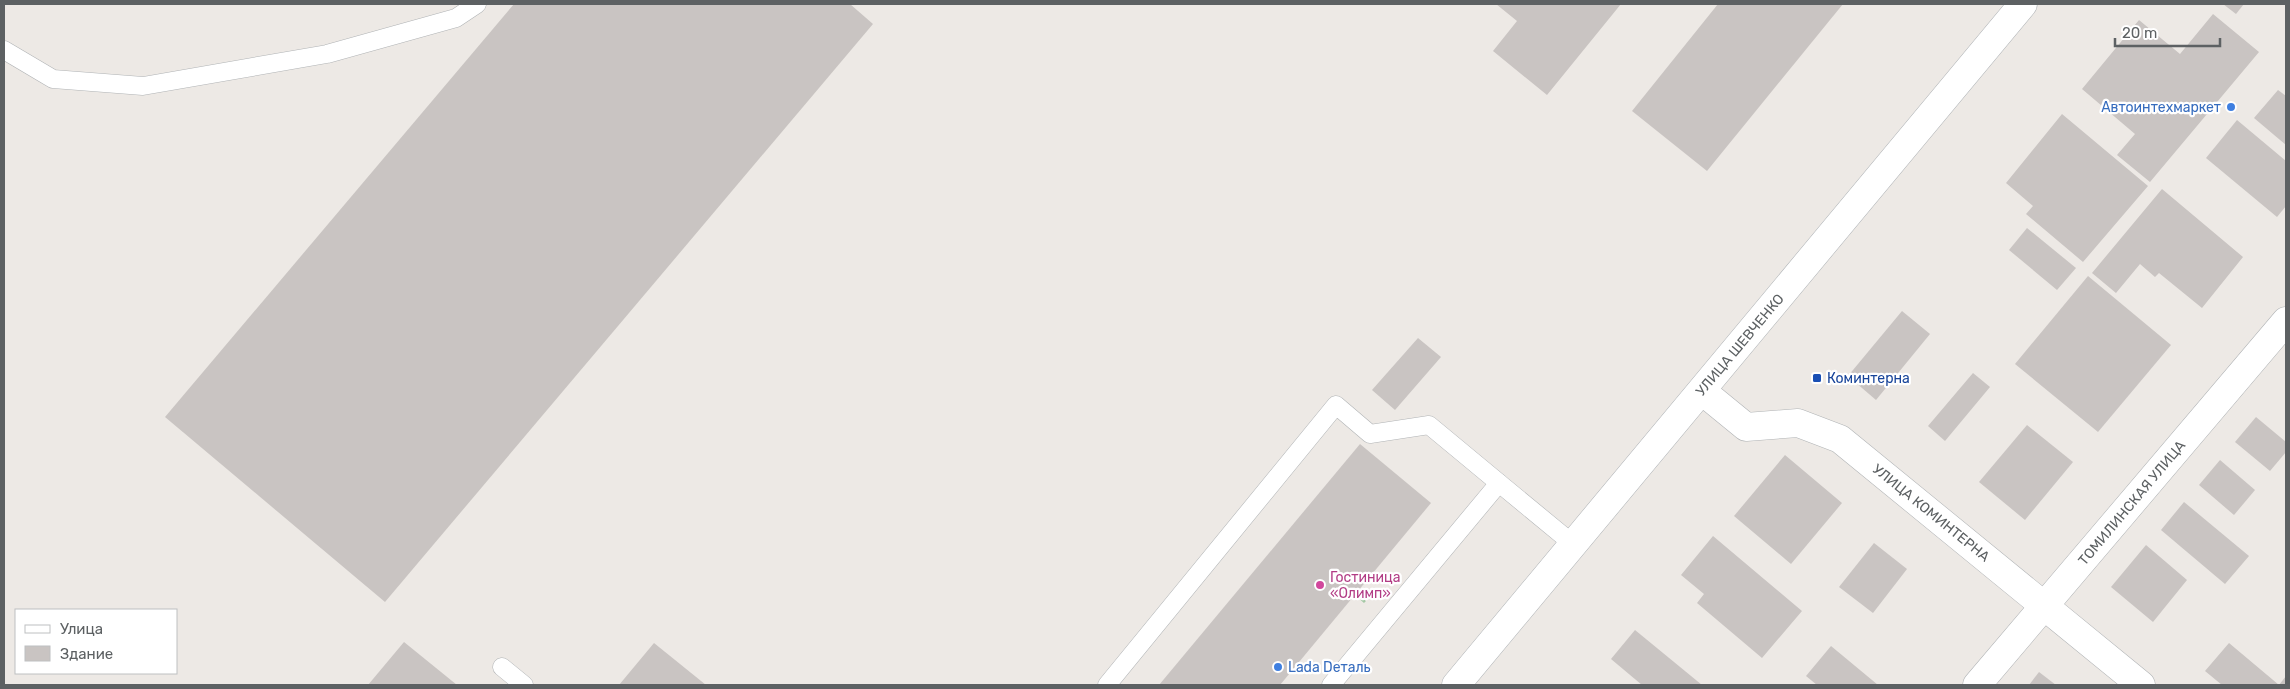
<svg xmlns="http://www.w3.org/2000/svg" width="2290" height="689" font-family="Rubik,sans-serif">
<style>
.building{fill:#c9c4c2}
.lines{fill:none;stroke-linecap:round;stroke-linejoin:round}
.lane-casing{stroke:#b0b3b5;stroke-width:19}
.street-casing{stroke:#b0b3b5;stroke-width:29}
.secondary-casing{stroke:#afb3b6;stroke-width:29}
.path{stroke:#a4c8a5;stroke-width:3;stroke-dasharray:5 2.5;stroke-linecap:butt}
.lane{stroke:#fff;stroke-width:18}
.street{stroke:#fff;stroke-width:28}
.secondary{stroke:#fff;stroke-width:28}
.shop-dot{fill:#3f7fe0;stroke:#fff;stroke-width:2}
.transit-dot{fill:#1a4fb4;stroke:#fff;stroke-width:2}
.hotel-dot{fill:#d1479c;stroke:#fff;stroke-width:2}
.labels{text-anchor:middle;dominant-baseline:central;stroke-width:4.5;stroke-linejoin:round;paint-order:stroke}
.shop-label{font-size:14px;fill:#366cbe;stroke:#fff;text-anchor:end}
.street-label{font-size:14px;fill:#5d6163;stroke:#fff}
.transit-label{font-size:14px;fill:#164399;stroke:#fff;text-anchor:start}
.hotel-label{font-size:14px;fill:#b23c85;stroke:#fff;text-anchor:start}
</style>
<rect width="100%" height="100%" fill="#ede9e5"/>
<g class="building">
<polygon points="514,4 850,4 873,24 385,602 165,417"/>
<polygon points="1496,4 1621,4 1547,95 1493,51 1517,21"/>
<polygon points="1718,4 1843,4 1707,171 1632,111"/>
<polygon points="2223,4 2244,4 2236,14"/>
<polygon points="2213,14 2259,52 2150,182 2117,155 2135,134 2082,89 2139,20 2180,54"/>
<polygon points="2278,90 2286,96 2286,145 2254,118"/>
<polygon points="2062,114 2148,186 2083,262 2026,214 2033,206 2006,183"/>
<polygon points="2237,120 2286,161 2286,206 2277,217 2206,158"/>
<polygon points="2162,189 2243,257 2202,308 2159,273 2155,277 2140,264 2116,293 2092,273"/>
<polygon points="2027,228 2076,268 2057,290 2009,250"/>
<polygon points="2088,276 2171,345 2098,432 2015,364"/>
<polygon points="1902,311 1930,334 1876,400 1848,376"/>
<polygon points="1418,338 1441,357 1395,410 1372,390"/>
<polygon points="1973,373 1990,387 1945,441 1928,426"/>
<polygon points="2256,417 2286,442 2286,452 2270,471 2235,442"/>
<polygon points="2027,425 2073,462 2025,520 1979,482"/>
<polygon points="1360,444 1431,503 1280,685 1159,685"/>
<polygon points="1785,455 1842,503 1791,564 1734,516"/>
<polygon points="2220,460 2255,490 2234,515 2199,485"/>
<polygon points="2184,502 2249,556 2225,584 2161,530"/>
<polygon points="1713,536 1802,611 1762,658 1697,603 1704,594 1681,575"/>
<polygon points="1874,543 1907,569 1873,613 1839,587"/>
<polygon points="2146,545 2187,580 2153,622 2111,587"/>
<polygon points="1635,630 1702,685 1642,685 1611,659"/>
<polygon points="404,642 457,685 368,685"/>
<polygon points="654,643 706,685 619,685"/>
<polygon points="2229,643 2279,685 2286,676 2286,685 2222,685 2205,671"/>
<polygon points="1831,646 1878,685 1817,685 1806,676"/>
<polygon points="2039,672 2056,685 2029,685"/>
</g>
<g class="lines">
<g class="lane-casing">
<g id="lane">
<polyline points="4,50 53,79 143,86 327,54 456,18 477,4"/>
<polyline points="502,667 524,685"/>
<polyline points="1107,685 1336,405 1370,434 1429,425 1499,483"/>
<polyline points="1331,685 1499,483 1573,544"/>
</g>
</g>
<g class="street-casing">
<g id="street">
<polyline points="1702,391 1746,427 1798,423 1840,439 2141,685"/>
<polyline points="1977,685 2286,321"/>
</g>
</g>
<g class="secondary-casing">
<polyline id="secondary" points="1456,685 2023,4"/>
</g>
<polyline class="path" points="1356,594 1365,602"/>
<use href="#lane" class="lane"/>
<use href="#street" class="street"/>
<use href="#secondary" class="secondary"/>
</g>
<g class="shop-dot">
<circle cx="2231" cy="107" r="5"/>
<circle cx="1278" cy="667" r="5"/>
</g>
<rect class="transit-dot" x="1812" y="373" width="10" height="10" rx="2.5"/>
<circle class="hotel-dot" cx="1320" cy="585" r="5"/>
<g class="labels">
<g class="shop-label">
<text x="2221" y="107">Автоинтехмаркет</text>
<text x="1288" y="667" text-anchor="start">Lada Dеталь</text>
</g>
<g class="street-label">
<text transform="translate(1740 345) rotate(-50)">УЛИЦА ШЕВЧЕНКО</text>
<text transform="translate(2132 503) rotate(-50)">ТОМИЛИНСКАЯ УЛИЦА</text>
<text transform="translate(1931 513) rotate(39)">УЛИЦА КОМИНТЕРНА</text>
</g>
<g class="transit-label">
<text x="1827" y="378">Коминтерна</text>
</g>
<g class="hotel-label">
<text x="1330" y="577">Гостиница<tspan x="1330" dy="16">«Олимп»</tspan></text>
</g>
</g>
<rect width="2290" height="689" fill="none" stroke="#5d6163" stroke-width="10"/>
<rect x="15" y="609" width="162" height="65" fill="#ffffff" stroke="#bec0c1"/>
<rect x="25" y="625" width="25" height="8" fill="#ffffff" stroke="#bec0c1"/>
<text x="60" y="634" font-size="15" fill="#5d6163">Улица</text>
<rect x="25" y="646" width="25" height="15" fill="#c9c4c2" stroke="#bec0c1"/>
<text x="60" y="659" font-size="15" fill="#5d6163">Здание</text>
<path d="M2115 38v8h105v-8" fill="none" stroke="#5d6163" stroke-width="2.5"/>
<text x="2122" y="38" font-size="15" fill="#5d6163" stroke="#ffffff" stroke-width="4" paint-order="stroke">20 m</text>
</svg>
